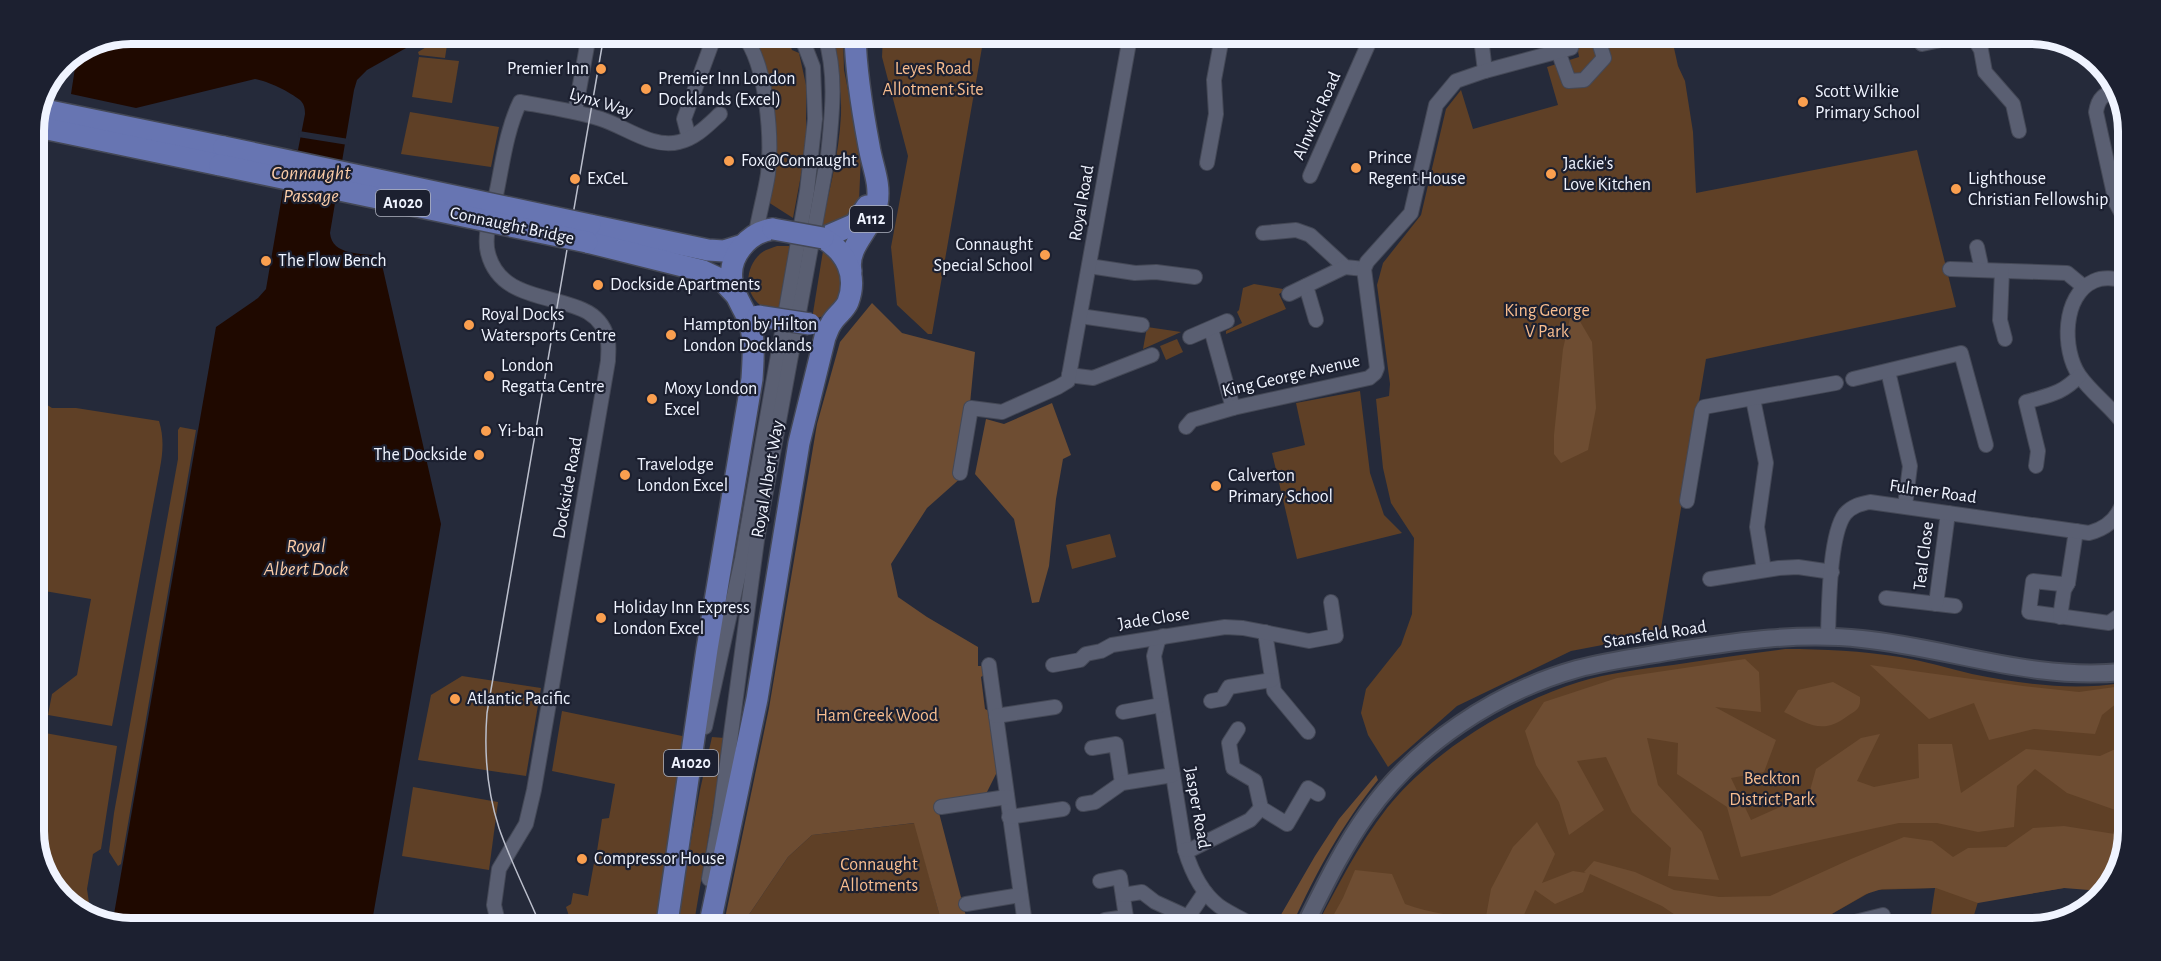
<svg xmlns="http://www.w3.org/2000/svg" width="2161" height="961" font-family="'Alegreya Sans',sans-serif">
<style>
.green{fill:#5f4026}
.forest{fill:#6e4d32}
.water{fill:#1f0900}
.pier{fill:#252a3a}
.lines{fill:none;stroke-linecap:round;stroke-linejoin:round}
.minor-casing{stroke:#444856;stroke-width:16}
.tertiary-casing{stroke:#444856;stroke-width:20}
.primary-casing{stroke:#444856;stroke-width:24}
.minor{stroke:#5a5f72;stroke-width:14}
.tertiary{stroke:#5a5f72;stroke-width:16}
.primary{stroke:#6775b2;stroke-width:21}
.tram{stroke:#bbbfcc;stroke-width:1.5}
.primary-bridge-casing{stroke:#444856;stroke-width:24;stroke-linecap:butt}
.primary-bridge{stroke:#6775b2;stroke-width:21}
.poi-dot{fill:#fa9f4f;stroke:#1c2030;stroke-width:2}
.labels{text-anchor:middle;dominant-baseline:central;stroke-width:4.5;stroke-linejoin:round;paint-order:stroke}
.shield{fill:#1c2030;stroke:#b0b4c1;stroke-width:1.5}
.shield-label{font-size:16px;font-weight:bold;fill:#f0f4ff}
.poi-label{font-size:18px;fill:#f0f4ff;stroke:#1c2030;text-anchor:start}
.park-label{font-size:18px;fill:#f8bd8f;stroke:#1c2030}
.street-label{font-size:18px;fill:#f0f4ff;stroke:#1c2030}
.water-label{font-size:20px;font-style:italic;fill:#fbcca7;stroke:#1c2030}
.rim{fill:none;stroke:#f0f4ff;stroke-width:8}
</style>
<rect width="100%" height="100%" fill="#252a3a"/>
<g class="green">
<polygon points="441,34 448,34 446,41 447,45 445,58 419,55 418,52 438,40"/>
<polygon points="752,35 787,36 792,50 799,53 806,85 806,148 793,218 768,202 764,69"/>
<path d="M831,36H843L844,70L861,155L859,201L844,223L821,226C830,190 839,153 841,115C842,89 836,62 831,36Z"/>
<polygon points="883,36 984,36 932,334 928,334 897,305 891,247 908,156 882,57"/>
<polygon points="1576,39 1672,39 1678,66 1685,81 1693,132 1696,193 1917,150 1956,307 1706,359 1660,634 1571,651 1457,706 1388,767 1368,735 1361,713 1366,689 1401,645 1412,614 1414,538 1391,503 1383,468 1376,399 1389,396 1390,384 1377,285 1383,263 1421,215 1446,109 1461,90 1473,129 1558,105 1547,67 1579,57"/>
<polygon points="419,57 459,61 452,103 412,97"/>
<polygon points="410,112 499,127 491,167 401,154"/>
<path d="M777,246H790L778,312C772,310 765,309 760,305C744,292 745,268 760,254C764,250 772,248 777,246Z"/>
<polygon points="823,251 842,263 847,281 833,314 812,319"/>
<polygon points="1254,284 1283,289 1284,291 1279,294 1286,309 1226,334 1226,331 1242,323 1237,312 1239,310 1243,288"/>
<polygon points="1147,327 1181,332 1143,349"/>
<polygon points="1177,339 1183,352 1166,360 1160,346"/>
<polygon points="1360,391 1370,473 1384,515 1402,533 1297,559 1272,453 1305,445 1296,403"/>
<path d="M33,396L52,408H76L159,421C164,437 163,452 160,468L112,726L48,715L52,694L77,675L91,599L33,589Z"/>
<polygon points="180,427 196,430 121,864 118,866 109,852 114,813 178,459 178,430"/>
<polygon points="1110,534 1116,557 1072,569 1066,545"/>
<path d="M1785,649C1824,649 1862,651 1900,657C1924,661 1948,668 1972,674C2021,684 2072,691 2122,683L2120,868L2064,888L1978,902L1970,928H1929L1935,888L1874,890L1809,927L1317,925C1338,885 1359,844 1387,808C1433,751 1509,704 1579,682C1609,673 1641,669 1673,665C1710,659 1748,654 1785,649Z"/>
<polygon points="462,676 541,688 526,776 418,760 431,695"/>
<polygon points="562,711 687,737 656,923 571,922 566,907 571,904 573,893 588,896 594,863 598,863 600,852 597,851 602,819 609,818 615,784 552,771"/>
<polygon points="45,733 117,746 101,849 93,854 87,889 89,903 87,915 50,885 33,837 33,801"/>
<polygon points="712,737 725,738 694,923 676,923 700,790"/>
<polygon points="413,787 498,802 489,870 402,856"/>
<polygon points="915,823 942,924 747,923 748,916 788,857 812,835"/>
</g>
<g class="forest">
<polygon points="872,303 902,333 975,352 963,476 927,508 891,564 898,597 927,617 978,647 978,666 983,666 985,674 981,677 985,709 989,711 999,768 985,796 938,809 968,924 942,924 914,823 812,835 788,857 748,916 747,923 724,923 769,708 817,424 840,342"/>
<polygon points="1571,314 1578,318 1592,342 1596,408 1588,450 1561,463 1554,454 1554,435 1563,349"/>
<polygon points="1052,403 1071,455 1063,459 1056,499 1049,566 1039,602 1032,603 1014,519 975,474 986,419 1004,424"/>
<polygon points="1745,659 1759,672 1761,712 1715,707 1776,740 1764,772 1731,778 1751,820 1809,794 1816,769 1861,738 1880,734 1857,781 1874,787 1919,778 1918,744 1952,744 1961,793 2026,749 2100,756 2122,746 2121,812 2067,793 2035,769 2017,786 2014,827 1978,832 1937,823 1899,823 1741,857 1727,807 1677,774 1678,743 1647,738 1658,785 1702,832 1719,880 1668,876 1671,848 1632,812 1606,757 1577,761 1604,810 1569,835 1559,802 1536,765 1525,731 1544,702 1617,678"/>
<polygon points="1870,665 2023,686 2079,692 2122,686 2122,699 2102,715 2095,734 2034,729 1989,740 1974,703 1929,719"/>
<path d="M1833,682L1860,697C1861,708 1857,710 1849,715C1823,735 1810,725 1784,712L1798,690Z"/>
<path d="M1376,775L1378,780C1341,826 1317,871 1292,925H1275L1315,856L1339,819Z"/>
<path d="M1537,822L1555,854L1542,883L1573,871L1586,873L1584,872L1594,861L1635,872L1674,890L1719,897L1770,896L1851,859L1904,837L1932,841L1953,857L1968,848L2006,847L2033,828L2064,826L2121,835L2120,868L2101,891L2064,888L1978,903L1936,888L1882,889L1866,894L1809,927H1693L1662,906L1590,874L1583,892L1555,904L1535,890L1523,917L1529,926H1408L1404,923L1402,926L1328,925L1343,898L1355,870L1392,874L1405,904C1430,914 1459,915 1485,922L1491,889L1513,847Z"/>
</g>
<path class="water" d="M131,33L431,34L367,70L357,80L354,90L330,233C332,256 362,253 380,256L441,524L372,922L113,920L216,327L258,298L266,289L290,149L298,150L305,114C305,108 304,104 300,100C290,92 268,81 255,79L136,108L71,94L77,55Z"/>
<polygon class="pier" points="299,131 349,139 348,145 298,137"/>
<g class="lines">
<g class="minor-casing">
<g id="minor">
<path d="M743,35C767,64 772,138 768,174C765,194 759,214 756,233"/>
<polyline points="1481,38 1485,71"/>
<polyline points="1975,40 1981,50 1985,72 2013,104 2019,131"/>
<polyline points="1922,44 1941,40"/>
<polyline points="1558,51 1569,81 1584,80 1604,58 1598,39"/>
<path d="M2117,93C2104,92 2098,99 2096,112L2116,203L2121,212L2127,216"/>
<polyline points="575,112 589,35"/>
<polyline points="689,138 684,119 713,40 717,35"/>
<polyline points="1207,163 1216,114 1214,80 1222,37"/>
<polyline points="1310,176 1371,38"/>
<polyline points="1263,233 1296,230 1310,235 1345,267 1364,269"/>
<polyline points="1977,247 1982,270"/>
<polyline points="1089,266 1135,273 1156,272 1195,277"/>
<polyline points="1950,269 2067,273 2084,287"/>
<polyline points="2002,271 2000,320 2005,339"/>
<polyline points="1306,286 1316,320"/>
<polyline points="1289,294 1345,267"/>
<polyline points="1080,316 1142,325"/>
<polyline points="1211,329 1233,408"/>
<polyline points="1190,337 1227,321"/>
<polyline points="2124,350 2126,334"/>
<polyline points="1888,371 1910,466 1905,506"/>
<polyline points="1069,375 1093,378 1152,355"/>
<polyline points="1853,379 1961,353 1986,445"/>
<polyline points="1753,399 1766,463 1757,527 1764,570"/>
<path d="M2125,426C2112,407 2092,394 2079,375C2062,350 2062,295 2094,281C2105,276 2116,279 2126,281"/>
<polyline points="1186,427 1192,420 1233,408 1369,378 1375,373 1377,368 1364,269 1367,262 1411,213 1436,105 1456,81 1485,71 1571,48"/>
<path d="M2036,466L2038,451L2026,402C2049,395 2062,394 2079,376"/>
<polyline points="960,473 971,408 1002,412 1058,387 1068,381 1130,37"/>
<polyline points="1687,501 1702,411 1704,407 1836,383"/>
<polyline points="1710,579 1779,568 1798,567 1832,572"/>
<polyline points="2068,583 2061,584 2033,581 2029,612 2109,623 2123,613"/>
<polyline points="1886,598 1955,606"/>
<polyline points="1936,604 1948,513"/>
<polyline points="2060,617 2064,590 2068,583 2076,531"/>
<polyline points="1265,632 1274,691 1308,732"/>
<path d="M1828,635C1829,608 1829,535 1845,514C1852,506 1860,504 1870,502L2089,533C2108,528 2120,516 2124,498"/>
<path d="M1163,636L1158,641L1154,656L1185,850C1191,870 1202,893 1219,906C1229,913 1242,919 1253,925"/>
<polyline points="989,665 1025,924"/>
<polyline points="1053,665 1080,660 1086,654 1101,651 1112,645 1225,627 1243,628 1309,641 1336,636 1331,602"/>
<polyline points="1211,701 1222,699 1229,687 1272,680"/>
<polyline points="1123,712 1161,705"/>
<polyline points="996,716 1055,707"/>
<polyline points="705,727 742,559 807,191 815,119 813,67 801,36"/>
<polyline points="1238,729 1229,743 1233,768 1255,781 1261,808 1287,824 1308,788 1318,794"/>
<polyline points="1092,748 1116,744 1122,783"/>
<polyline points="1083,804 1095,802 1122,783 1173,775"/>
<polyline points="941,807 1007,797"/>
<polyline points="1009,817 1063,809"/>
<polyline points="1185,850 1192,849 1250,820 1261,808"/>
<path d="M709,879L720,816L757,540L828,155C832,115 837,75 825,36"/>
<polyline points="1100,881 1120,877 1126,917 1105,920"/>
<polyline points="1123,895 1142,892 1155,902 1188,917"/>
<polyline points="966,904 1020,895"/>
<path d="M498,922L494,905L499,869L526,824L534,790L608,361C608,355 609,348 608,342C599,283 504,317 488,253C483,234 493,209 497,190C503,160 507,129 520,102C548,107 575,111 601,119C626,127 653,149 679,142C696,138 708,125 720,114"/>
<polyline points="1189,925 1188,917 1205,892"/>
<polyline points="1846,927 1851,923 1883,915"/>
</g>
</g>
<g class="tertiary-casing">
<path id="tertiary" d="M1305,925C1324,887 1342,849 1367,814C1416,745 1495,692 1577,669C1610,660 1645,656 1679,650C1739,641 1800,632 1862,639C1950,648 2032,681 2122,672"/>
</g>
<g class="primary-casing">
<g id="primary">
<polyline points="40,109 224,147"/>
<polyline points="33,126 220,165"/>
<polyline points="590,225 708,250 724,251 743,245"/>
<polyline points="823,238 855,224 867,206"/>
<polyline points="587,242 703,271 722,280 735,294"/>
<path d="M851,271C846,245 873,229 877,204C881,183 872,166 869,146C862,109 856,73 855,36"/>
<path d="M667,923L707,649L752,379C753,361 755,342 750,324C745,309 734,297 732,281C728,256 749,232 773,229"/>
<path d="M710,923L757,699L799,443L825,337C827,333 828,328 831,324C835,316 845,310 848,302C858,275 846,252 823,238"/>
</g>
</g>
<use href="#minor" class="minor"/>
<use href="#tertiary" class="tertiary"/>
<use href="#primary" class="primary"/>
<path class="tram" d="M539,922C526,891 510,860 499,828C487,791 484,751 487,713L604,35"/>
<g class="primary-bridge-casing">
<g id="primary-bridge">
<polyline points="224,147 590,225"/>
<polyline points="220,165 587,242"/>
<polyline points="773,229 823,238"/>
<polyline points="758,316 810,324"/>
</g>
</g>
<use href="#primary-bridge" class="primary-bridge"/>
</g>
<g class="poi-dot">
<circle cx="601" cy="69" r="6"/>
<circle cx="646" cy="89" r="6"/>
<circle cx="1803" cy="102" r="6"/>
<circle cx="729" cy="161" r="6"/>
<circle cx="1356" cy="168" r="6"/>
<circle cx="1551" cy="174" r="6"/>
<circle cx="575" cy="179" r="6"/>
<circle cx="1956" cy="189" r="6"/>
<circle cx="1045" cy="255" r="6"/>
<circle cx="266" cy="261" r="6"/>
<circle cx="598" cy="285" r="6"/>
<circle cx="469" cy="325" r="6"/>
<circle cx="671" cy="335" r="6"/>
<circle cx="489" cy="376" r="6"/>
<circle cx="652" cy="399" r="6"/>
<circle cx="486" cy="431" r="6"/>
<circle cx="479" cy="455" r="6"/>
<circle cx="625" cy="475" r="6"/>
<circle cx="1216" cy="486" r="6"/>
<circle cx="601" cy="618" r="6"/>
<circle cx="455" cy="699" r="6"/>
<circle cx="582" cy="859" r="6"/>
</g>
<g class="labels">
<g class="shield">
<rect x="376" y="190" width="54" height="26" rx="4.5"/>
<rect x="850" y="206" width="42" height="26" rx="4.5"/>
<rect x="664" y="750" width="54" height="26" rx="4.5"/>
</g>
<g class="shield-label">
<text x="403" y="203">A1020</text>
<text x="871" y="219">A112</text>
<text x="691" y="763">A1020</text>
</g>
<g class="poi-label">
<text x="589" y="69" text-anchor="end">Premier Inn</text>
<text x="658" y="79">Premier Inn London<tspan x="658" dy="21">Docklands (Excel)</tspan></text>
<text x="1815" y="92">Scott Wilkie<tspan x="1815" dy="21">Primary School</tspan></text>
<text x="1368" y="158">Prince<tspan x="1368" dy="21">Regent House</tspan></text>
<text x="741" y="161">Fox@Connaught</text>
<text x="1563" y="164">Jackie's<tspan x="1563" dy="21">Love Kitchen</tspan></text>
<text x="587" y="179">ExCeL</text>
<text x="1968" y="179">Lighthouse<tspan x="1968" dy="21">Christian Fellowship</tspan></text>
<text x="1033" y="245" text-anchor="end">Connaught<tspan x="1033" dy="21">Special School</tspan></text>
<text x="278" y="261">The Flow Bench</text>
<text x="610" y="285">Dockside Apartments</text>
<text x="481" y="315">Royal Docks<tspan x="481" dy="21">Watersports Centre</tspan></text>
<text x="683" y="325">Hampton by Hilton<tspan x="683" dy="21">London Docklands</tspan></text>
<text x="501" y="366">London<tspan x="501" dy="21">Regatta Centre</tspan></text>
<text x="664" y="389">Moxy London<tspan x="664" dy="21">Excel</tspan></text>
<text x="498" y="431">Yi-ban</text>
<text x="467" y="455" text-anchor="end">The Dockside</text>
<text x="637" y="465">Travelodge<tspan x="637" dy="21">London Excel</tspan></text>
<text x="1228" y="476">Calverton<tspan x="1228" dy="21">Primary School</tspan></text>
<text x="613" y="608">Holiday Inn Express<tspan x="613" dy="21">London Excel</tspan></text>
<text x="467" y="699">Atlantic Pacific</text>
<text x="594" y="859">Compressor House</text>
</g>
<g class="park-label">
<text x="933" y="69">Leyes Road<tspan x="933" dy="21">Allotment Site</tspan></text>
<text x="1547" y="311">King George<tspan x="1547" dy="21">V Park</tspan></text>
<text x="877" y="716">Ham Creek Wood</text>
<text x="1772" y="779">Beckton<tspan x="1772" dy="21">District Park</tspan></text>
<text x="879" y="865">Connaught<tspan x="879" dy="21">Allotments</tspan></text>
</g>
<g class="street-label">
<text transform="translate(601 103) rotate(17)">Lynx Way</text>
<text transform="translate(1317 116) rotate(-66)">Alnwick Road</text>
<text transform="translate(1082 203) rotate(-80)">Royal Road</text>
<text transform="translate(512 226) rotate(12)">Connaught Bridge</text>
<text transform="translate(1291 376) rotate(-13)">King George Avenue</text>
<text transform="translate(768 479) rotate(-80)">Royal Albert Way</text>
<text transform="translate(568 488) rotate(-80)">Dockside Road</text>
<text transform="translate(1933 492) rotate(8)">Fulmer Road</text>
<text transform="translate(1924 556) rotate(-83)">Teal Close</text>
<text transform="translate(1154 619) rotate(-9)">Jade Close</text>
<text transform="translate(1655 635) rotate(-9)">Stansfeld Road</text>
<text transform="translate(1197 808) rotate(80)">Jasper Road</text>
</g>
<g class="water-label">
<text x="311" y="173">Connaught<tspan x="311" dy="23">Passage</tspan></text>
<text x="306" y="546">Royal<tspan x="306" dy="23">Albert Dock</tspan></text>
</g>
</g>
<path d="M0 0H2161V961H0ZM131 44H2031A87 87 0 0 1 2118 131V831A87 87 0 0 1 2031 918H131A87 87 0 0 1 44 831V131A87 87 0 0 1 131 44Z" fill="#1c2030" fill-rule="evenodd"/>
<path class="rim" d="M131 44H2031A87 87 0 0 1 2118 131V831A87 87 0 0 1 2031 918H131A87 87 0 0 1 44 831V131A87 87 0 0 1 131 44Z"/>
</svg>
